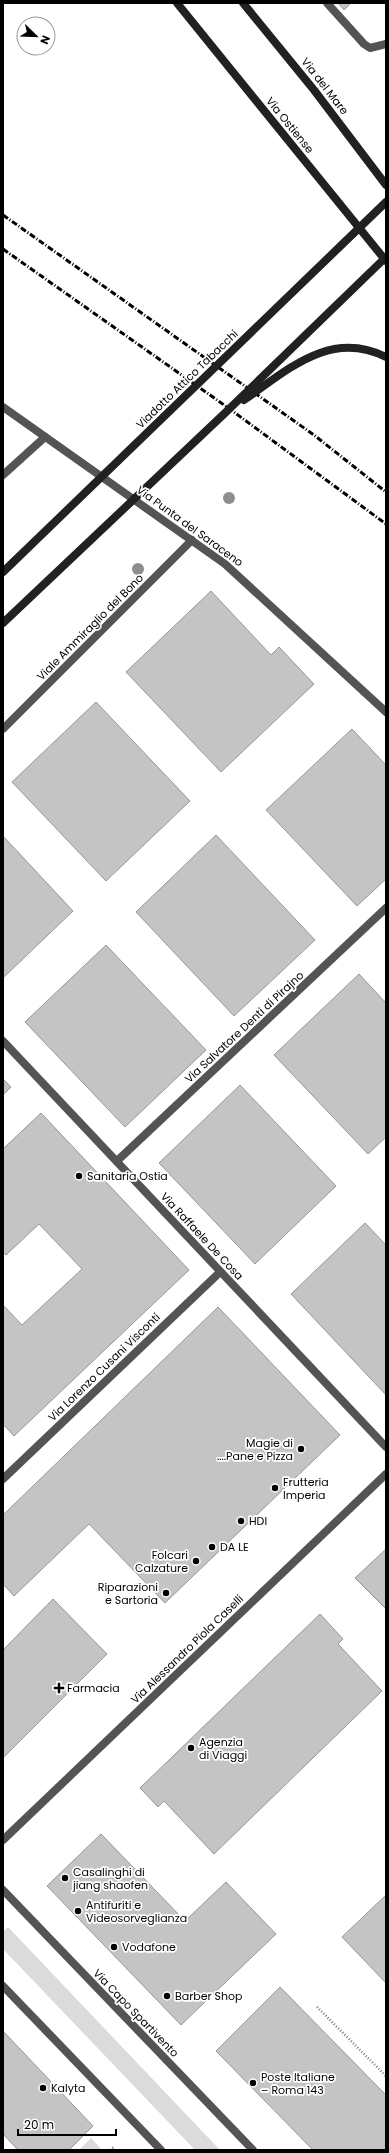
<svg xmlns="http://www.w3.org/2000/svg" width="389" height="2153" font-family="Poppins,sans-serif">
<style>
.green{fill:#dbdbdb}
.building{fill:#c4c4c4;stroke:#989898}
.lines{fill:none;stroke-linecap:round;stroke-linejoin:round}
.path{stroke:#767676;stroke-width:2.5;stroke-dasharray:1 2;stroke-linecap:butt}
.street{stroke:#545454;stroke-width:8}
.secondary{stroke:#212121;stroke-width:8}
.rail{stroke:#000;stroke-width:3;stroke-dasharray:6 2 1 2;stroke-linecap:butt}
.secondary-bridge{stroke:#212121;stroke-width:8}
.tree{fill:#8e8e8e}
.poi-dot{fill:#000;stroke:#fff;stroke-width:1.5}
.labels{text-anchor:middle;dominant-baseline:central;stroke-width:3.5;stroke-linejoin:round;paint-order:stroke}
.street-label{font-size:11px;fill:#000;stroke:#fff}
.poi-label{font-size:11px;fill:#000;stroke:#fff;text-anchor:start}
</style>
<rect width="100%" height="100%" fill="#fff"/>
<g class="green">
<polygon points="8,1927 220,2150 195,2150 3,1949 3,1932"/>
<polygon points="91,2138 102,2150 79,2150"/>
</g>
<g class="building">
<polygon points="338,3 351,3 344,10"/>
<polygon points="211,591 271,655 279,647 314,684 221,772 126,672"/>
<polygon points="96,702 190,801 106,881 12,782"/>
<polygon points="352,729 386,765 386,879 357,906 266,810"/>
<polygon points="216,835 315,940 234,1016 136,912"/>
<polygon points="3,836 73,911 3,978"/>
<polygon points="106,945 206,1050 125,1127 25,1022"/>
<polygon points="359,974 386,1003 386,1137 368,1154 274,1055"/>
<polygon points="3,1079 11,1087 3,1095"/>
<polygon points="240,1085 336,1186 255,1264 159,1163"/>
<polygon points="41,1113 189,1270 14,1436 3,1424 3,1305 22,1325 82,1269 39,1224 6,1255 3,1252 3,1149"/>
<polygon points="365,1223 386,1245 386,1395 291,1294"/>
<polygon points="218,1307 340,1435 165,1603 89,1524 14,1596 3,1584 3,1515"/>
<polygon points="386,1549 386,1609 355,1578"/>
<polygon points="53,1599 107,1654 3,1758 3,1650"/>
<polygon points="320,1614 343,1639 338,1644 382,1691 214,1854 164,1801 158,1807 140,1788"/>
<polygon points="101,1834 185,1921 226,1882 276,1934 181,2025 47,1886"/>
<polygon points="386,1895 386,1983 342,1937"/>
<polygon points="280,1987 386,2095 386,2150 313,2150 216,2051"/>
<polygon points="3,2031 93,2126 69,2150 18,2150 3,2134"/>
</g>
<g class="lines">
<g class="path">
<polyline points="317,2007 386,2076"/>
<polyline points="110,2150 114,2147"/>
</g>
<g class="street">
<polyline points="327,3 364,44 370,48 386,44"/>
<polyline points="3,407 225,564 386,712"/>
<polyline points="3,475 45,437"/>
<polyline points="3,729 192,540"/>
<polyline points="3,1041 386,1447"/>
<polyline points="117,1161 386,908"/>
<polyline points="3,1479 220,1272"/>
<polyline points="3,1840 386,1474"/>
<polyline points="3,1890 253,2150"/>
<polyline points="3,1986 161,2150"/>
</g>
<g class="secondary">
<polyline points="177,3 386,261"/>
<polyline points="243,3 314,90 386,185"/>
</g>
<g class="rail">
<polyline points="3,215 314,435 386,492"/>
<polyline points="3,249 227,407 386,524"/>
</g>
<g class="secondary-bridge">
<path d="M244,400C288,370 330,329 386,357"/>
<polyline points="3,572 386,202"/>
<polyline points="3,623 225,413 386,257"/>
</g>
</g>
<g class="tree">
<circle cx="229" cy="498" r="6"/>
<circle cx="138" cy="569" r="6"/>
</g>
<g class="poi-dot">
<circle cx="79" cy="1176" r="4"/>
<circle cx="301" cy="1449" r="4"/>
<circle cx="275" cy="1488" r="4"/>
<circle cx="241" cy="1521" r="4"/>
<circle cx="212" cy="1547" r="4"/>
<circle cx="196" cy="1561" r="4"/>
<circle cx="166" cy="1593" r="4"/>
<path d="M57 1682h4v4h4v4h-4v4h-4v-4h-4v-4h4z"/>
<circle cx="191" cy="1748" r="4"/>
<circle cx="65" cy="1878" r="4"/>
<circle cx="78" cy="1911" r="4"/>
<circle cx="114" cy="1947" r="4"/>
<circle cx="167" cy="1996" r="4"/>
<circle cx="253" cy="2083" r="4"/>
<circle cx="43" cy="2088" r="4"/>
</g>
<g class="labels">
<g class="street-label">
<text transform="translate(325 86) rotate(52)">Via del Mare</text>
<text transform="translate(290 125) rotate(51)">Via Ostiense</text>
<text transform="translate(187 379) rotate(-44)">Viadotto Attico Tabacchi</text>
<text transform="translate(190 526) rotate(36)">Via Punta del Saraceno</text>
<text transform="translate(90 627) rotate(-45)">Viale Ammiraglio del Bono</text>
<text transform="translate(244 1027) rotate(-43)">Via Salvatore Denti di Pirajno</text>
<text transform="translate(202 1236) rotate(47)">Via Raffaele De Cosa</text>
<text transform="translate(104 1367) rotate(-44)">Via Lorenzo Cusani Visconti</text>
<text transform="translate(187 1649) rotate(-44)">Via Alessandro Piola Caselli</text>
<text transform="translate(136 2013) rotate(46)">Via Capo Spartivento</text>
</g>
<g class="poi-label">
<text x="87" y="1176">Sanitaria Ostia</text>
<text x="293" y="1443" text-anchor="end">Magie di<tspan x="293" dy="13">....Pane e Pizza</tspan></text>
<text x="283" y="1482">Frutteria<tspan x="283" dy="13">Imperia</tspan></text>
<text x="249" y="1521">HDI</text>
<text x="220" y="1547">DA LE</text>
<text x="188" y="1555" text-anchor="end">Folcari<tspan x="188" dy="13">Calzature</tspan></text>
<text x="158" y="1587" text-anchor="end">Riparazioni<tspan x="158" dy="13">e Sartoria</tspan></text>
<text x="67" y="1688">Farmacia</text>
<text x="199" y="1742">Agenzia<tspan x="199" dy="13">di Viaggi</tspan></text>
<text x="73" y="1872">Casalinghi di<tspan x="73" dy="13">jiang shaofen</tspan></text>
<text x="86" y="1905">Antifuriti e<tspan x="86" dy="13">Videosorveglianza</tspan></text>
<text x="122" y="1947">Vodafone</text>
<text x="175" y="1996">Barber Shop</text>
<text x="261" y="2077">Poste Italiane<tspan x="261" dy="13">– Roma 143</tspan></text>
<text x="51" y="2088">Kalyta</text>
</g>
</g>
<rect width="389" height="2153" fill="none" stroke="#000000" stroke-width="8"/>
<g transform="translate(36 36) rotate(113)"><circle r="19" fill="#ffffff" stroke="#999999"/>
<path d="M0-3L7 15L0 10L-7 15Z" fill="#000000"/>
<text y="-6" font-size="11" font-weight="bold" text-anchor="middle" fill="#000000">N</text>
</g>
<path d="M18 2129v6h98v-6" fill="none" stroke="#000000" stroke-width="2"/>
<text x="24" y="2129" font-size="12" fill="#000000" stroke="#ffffff" stroke-width="3" paint-order="stroke">20 m</text>
</svg>
